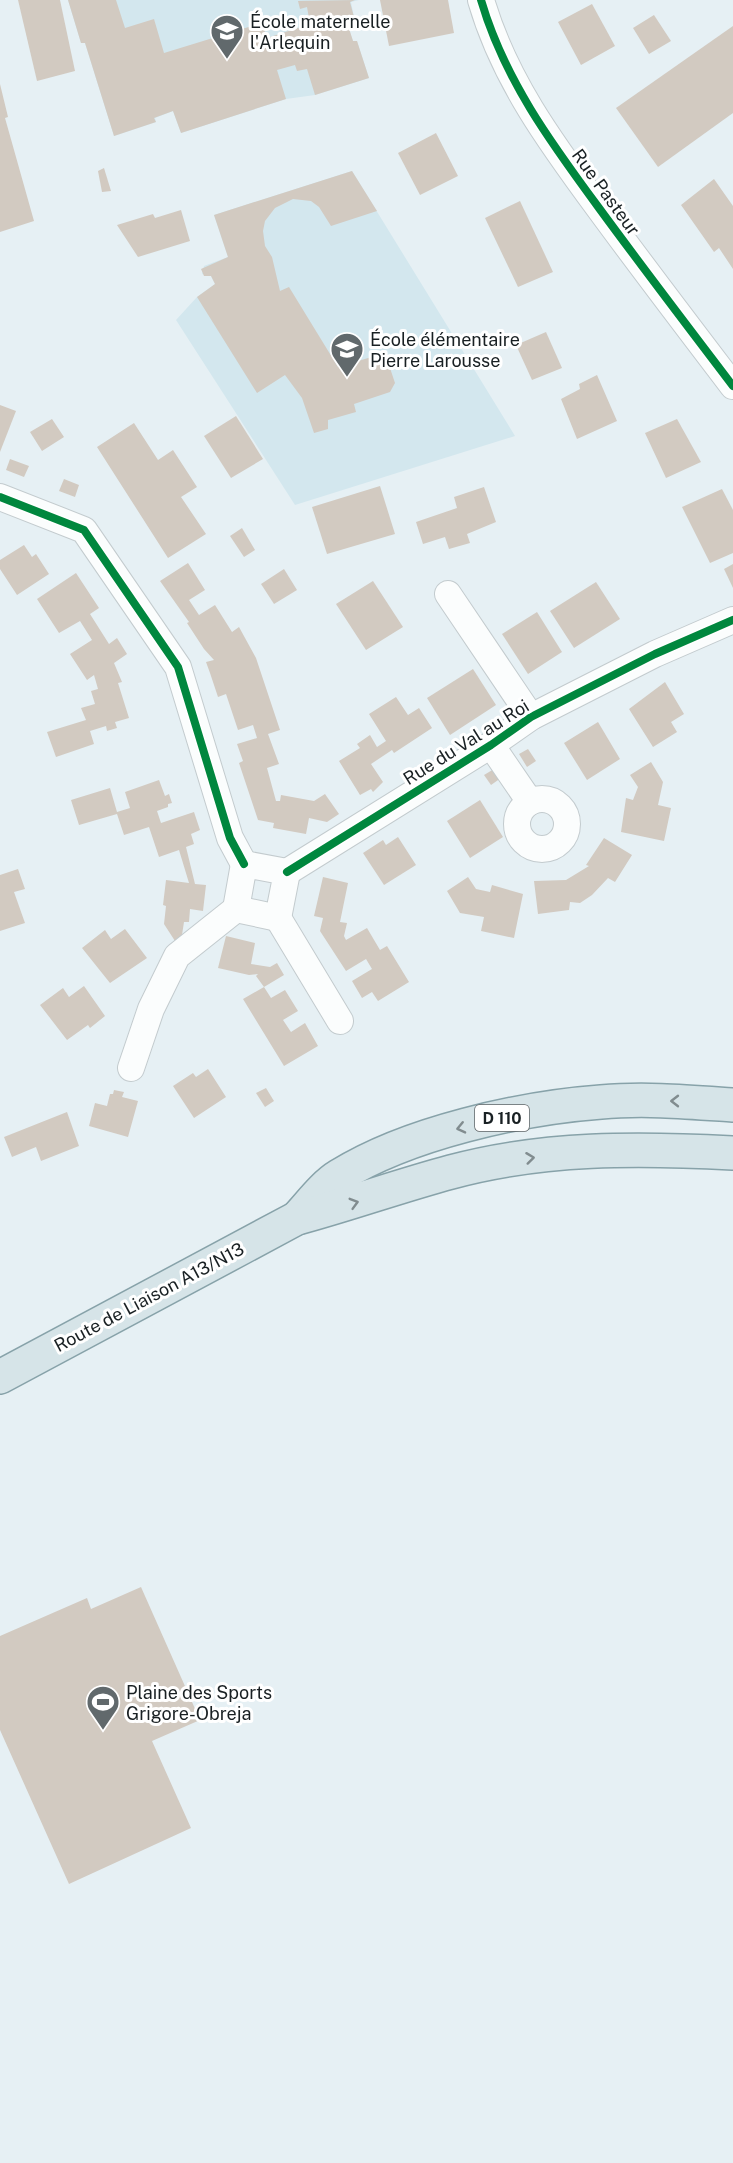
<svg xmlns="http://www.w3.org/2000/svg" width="733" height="2163" font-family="'Public Sans',sans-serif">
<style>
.built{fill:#d3e7ee}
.building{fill:#d2cac1}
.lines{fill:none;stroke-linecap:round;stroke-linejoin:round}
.street-casing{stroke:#c3cbce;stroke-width:28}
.primary-casing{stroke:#87a2a9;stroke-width:36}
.street{stroke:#fbfdfd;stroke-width:26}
.primary{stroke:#d6e4e8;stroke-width:33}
.cycleway-casing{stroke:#fff;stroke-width:11}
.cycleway{stroke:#00873e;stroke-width:8}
.oneway{stroke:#818c8f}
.labels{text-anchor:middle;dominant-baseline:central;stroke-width:6;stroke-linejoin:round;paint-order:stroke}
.shield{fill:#fff;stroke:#5e6365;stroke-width:1.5}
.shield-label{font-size:16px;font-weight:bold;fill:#192023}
.poi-label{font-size:18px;fill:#192023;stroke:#fff;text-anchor:start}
.street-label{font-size:18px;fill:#192023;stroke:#fff}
</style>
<rect width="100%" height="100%" fill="#e6f0f4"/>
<g class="built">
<polygon points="68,0 359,0 351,2 354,17 346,20 353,41 357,41 369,78 315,95 286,99 181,133 173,111 155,118 156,122 114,136 85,43 81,43"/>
<polygon points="352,171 515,436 295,505 176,320 197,297 215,284 211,276 202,274 204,266 228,257 214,215"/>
</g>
<g class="building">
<polygon points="18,0 60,0 75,71 37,81"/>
<polygon points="68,0 116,0 125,28 154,19 164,53 262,23 267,38 310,24 307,7 300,9 298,1 355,0 350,2 354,17 346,19 353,41 357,41 369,78 315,95 307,69 297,71 295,65 277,70 286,99 181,133 173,111 154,118 156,122 114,136 85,43 81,43"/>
<polygon points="380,0 448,0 454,33 389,46"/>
<polygon points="592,4 615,46 581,65 558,22"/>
<polygon points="654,15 671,41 649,54 633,28"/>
<polygon points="733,26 733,113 658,167 616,108"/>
<polygon points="0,84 8,117 5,118 34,221 0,232"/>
<polygon points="436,133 458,176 420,195 398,153"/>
<polygon points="104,168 111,191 102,192 98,171"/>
<polygon points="352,171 377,211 331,226 319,207 311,201 293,199 275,208 265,221 263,231 265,246 272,257 280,291 289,287 338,367 385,353 395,383 390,392 354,404 356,412 328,420 328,429 314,433 302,398 285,375 257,393 197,297 215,284 211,276 204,276 201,269 228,257 214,215"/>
<polygon points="714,179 733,206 733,269 719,248 714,252 681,205"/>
<polygon points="520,201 553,272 518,287 485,218"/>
<polygon points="181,210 190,241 138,257 117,225 153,214 155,218"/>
<polygon points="546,332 562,368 532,380 516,345"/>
<polygon points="597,375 617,421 577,439 561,399 580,389 579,384"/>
<polygon points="0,405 16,411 0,452"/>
<polygon points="236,416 263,459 231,478 204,436"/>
<polygon points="52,419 64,437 42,451 30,432"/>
<polygon points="677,419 701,462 666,478 645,433"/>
<polygon points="134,423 158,460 173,450 197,487 181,497 206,534 168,558 97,447"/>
<polygon points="10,459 29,466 24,477 6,470"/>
<polygon points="64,479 79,485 75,497 59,491"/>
<polygon points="380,486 395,534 327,554 312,507"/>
<polygon points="484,487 496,522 467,534 470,543 449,549 445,537 423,544 416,522 457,508 454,497"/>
<polygon points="722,489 733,510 733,553 710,563 682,507"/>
<polygon points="242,528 255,550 244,557 230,536"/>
<polygon points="24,545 32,557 36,554 49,574 17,595 0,569 0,560"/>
<polygon points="188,563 205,590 189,600 199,615 215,605 232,632 239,627 256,658 280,730 268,734 279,764 267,768 276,801 280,801 281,795 314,801 325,794 339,814 327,822 309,818 306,834 273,828 274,823 258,820 239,763 243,761 237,744 257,738 253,725 238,730 226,694 218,697 210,673 206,662 214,660 204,649 187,623 189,622 160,581"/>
<polygon points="733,564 733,588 724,569"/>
<polygon points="284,569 297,590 274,604 261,584"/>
<polygon points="76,573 99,608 90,614 109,644 117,638 127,654 114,663 122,682 118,683 129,718 115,722 117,728 107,731 106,726 90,731 94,744 56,757 47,732 86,720 81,708 95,704 91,691 98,689 94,675 87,680 70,654 92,640 80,621 59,633 37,599"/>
<polygon points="373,581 403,627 366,650 336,604"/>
<polygon points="596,582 620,619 574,648 550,611"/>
<polygon points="537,612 562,652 528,674 502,634"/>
<polygon points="473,669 496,705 450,735 427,698"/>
<polygon points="665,682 684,714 671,722 677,732 653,747 629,709"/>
<polygon points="396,697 408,715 419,708 432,728 394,753 392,750 371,764 383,782 373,792 371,789 360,795 339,761 360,748 357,744 370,735 377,747 386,741 369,714"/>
<polygon points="598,722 620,759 587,780 564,743"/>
<polygon points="528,749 536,761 527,767 519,754"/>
<polygon points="651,762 663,782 658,805 671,808 664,841 621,832 626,798 633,800 638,787 630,775"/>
<polygon points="494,769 501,778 491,785 484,775"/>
<polygon points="159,780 165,796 169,794 172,803 168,804 168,807 157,811 161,823 194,812 200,830 191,834 194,844 186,847 195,884 206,885 203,911 190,909 189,922 184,922 182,935 175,941 164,924 166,906 163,905 166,880 189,883 179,850 159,857 149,827 124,835 117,814 79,825 71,800 110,788 117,812 130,808 125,792"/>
<polygon points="480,800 503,837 470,858 447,821"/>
<polygon points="398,837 416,865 384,885 363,853 383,840 386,845"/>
<polygon points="604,838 632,855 615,882 608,878 592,895 580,903 570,902 569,910 538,914 534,881 566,880 589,866 586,865"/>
<polygon points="18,869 25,889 14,892 25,923 0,931 0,875"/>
<polygon points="323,877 348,883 340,922 347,923 344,936 346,940 367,928 380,950 387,946 409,982 378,1001 372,992 362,998 352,981 372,969 366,959 346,971 320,931 323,918 314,916"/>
<polygon points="468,877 476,889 490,892 492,885 523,894 514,938 481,931 484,917 460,913 447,891"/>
<polygon points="125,929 147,958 110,983 82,948 105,930 111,939"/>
<polygon points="226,936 255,943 251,964 270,967 277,963 284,975 264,987 271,998 285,990 298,1011 283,1020 291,1032 305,1023 318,1046 284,1066 243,999 264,987 256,976 258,974 249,975 218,968"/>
<polygon points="84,986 105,1016 90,1028 88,1025 67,1040 40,1005 63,988 69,997"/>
<polygon points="208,1069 226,1097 194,1118 173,1086 193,1073 196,1077"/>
<polygon points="266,1088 274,1101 265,1107 256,1093"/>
<polygon points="114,1090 124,1092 122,1097 138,1101 128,1137 89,1126 95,1103 107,1106 110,1094 113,1094"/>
<polygon points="67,1112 79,1146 41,1161 36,1147 12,1157 4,1137"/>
<polygon points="141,1587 200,1720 152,1741 191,1828 69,1884 0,1730 0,1636 87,1598 91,1609"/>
</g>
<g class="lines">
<g class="street-casing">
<g id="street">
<path d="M481,0C504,79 551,143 599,208C643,268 688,327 733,386"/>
<polyline points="0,497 84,530 178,667 230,838 244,864"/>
<polyline points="448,594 531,717"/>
<polyline points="491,745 530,802"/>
<circle cx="542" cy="824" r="25"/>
<polygon points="244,864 287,872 278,918 236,909"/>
<polyline points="287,872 491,745 531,717 655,654 733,620"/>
<polyline points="278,918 340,1021"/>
<polyline points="131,1068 151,1009 177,956 236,909"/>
</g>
</g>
<g class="primary-casing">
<g id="primary">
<path d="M297,1218C310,1204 324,1185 339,1176C408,1133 520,1108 601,1102C645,1098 690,1102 733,1105"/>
<path d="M0,1377L297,1218C349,1204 399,1186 451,1172C543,1147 639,1148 733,1153"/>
</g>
</g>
<use href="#street" class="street"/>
<use href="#primary" class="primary"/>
<g class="cycleway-casing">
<g id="cycleway">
<path d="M481,0C504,79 551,143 599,208C643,268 688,327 733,386"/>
<polyline points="0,497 84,530 178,667 230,838 244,864"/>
<polyline points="287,872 491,745 531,717 655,654 733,620"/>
</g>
</g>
<use href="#cycleway" class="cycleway"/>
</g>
<defs><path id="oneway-chevron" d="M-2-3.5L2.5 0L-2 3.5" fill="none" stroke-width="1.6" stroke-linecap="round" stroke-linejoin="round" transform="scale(1.5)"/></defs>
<g class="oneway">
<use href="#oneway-chevron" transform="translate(675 1101) rotate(180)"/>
<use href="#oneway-chevron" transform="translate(461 1128) rotate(167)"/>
<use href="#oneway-chevron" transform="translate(530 1158) rotate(-7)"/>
<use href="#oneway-chevron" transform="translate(354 1203) rotate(-16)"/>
</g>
<defs>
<g id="school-pin" transform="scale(1.725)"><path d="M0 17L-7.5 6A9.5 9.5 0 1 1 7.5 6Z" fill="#61696c" stroke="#fff"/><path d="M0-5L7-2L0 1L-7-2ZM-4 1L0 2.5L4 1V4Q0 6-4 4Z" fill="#fff"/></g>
<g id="stadium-pin" transform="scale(1.725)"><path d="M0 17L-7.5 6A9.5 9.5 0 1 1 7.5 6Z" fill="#61696c" stroke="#fff"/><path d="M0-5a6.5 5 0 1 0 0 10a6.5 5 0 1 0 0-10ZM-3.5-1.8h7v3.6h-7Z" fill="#fff"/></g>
</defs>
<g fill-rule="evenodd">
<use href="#school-pin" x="227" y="31"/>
<use href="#school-pin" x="347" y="349"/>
<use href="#stadium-pin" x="103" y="1702"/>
</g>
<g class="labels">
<rect class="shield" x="475" y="1105" width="54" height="26" rx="4.5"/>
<g class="shield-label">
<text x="502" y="1118">D 110</text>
</g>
<g class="poi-label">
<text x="250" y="21">École maternelle<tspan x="250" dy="21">l'Arlequin</tspan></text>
<text x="370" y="339">École élémentaire<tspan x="370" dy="21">Pierre Larousse</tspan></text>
<text x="126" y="1692">Plaine des Sports<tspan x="126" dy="21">Grigore-Obreja</tspan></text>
</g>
<g class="street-label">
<text transform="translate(606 192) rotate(54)">Rue Pasteur</text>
<text transform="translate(466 742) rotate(-32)">Rue du Val au Roi</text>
<text transform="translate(149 1297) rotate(-28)">Route de Liaison A13/N13</text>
</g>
</g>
</svg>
